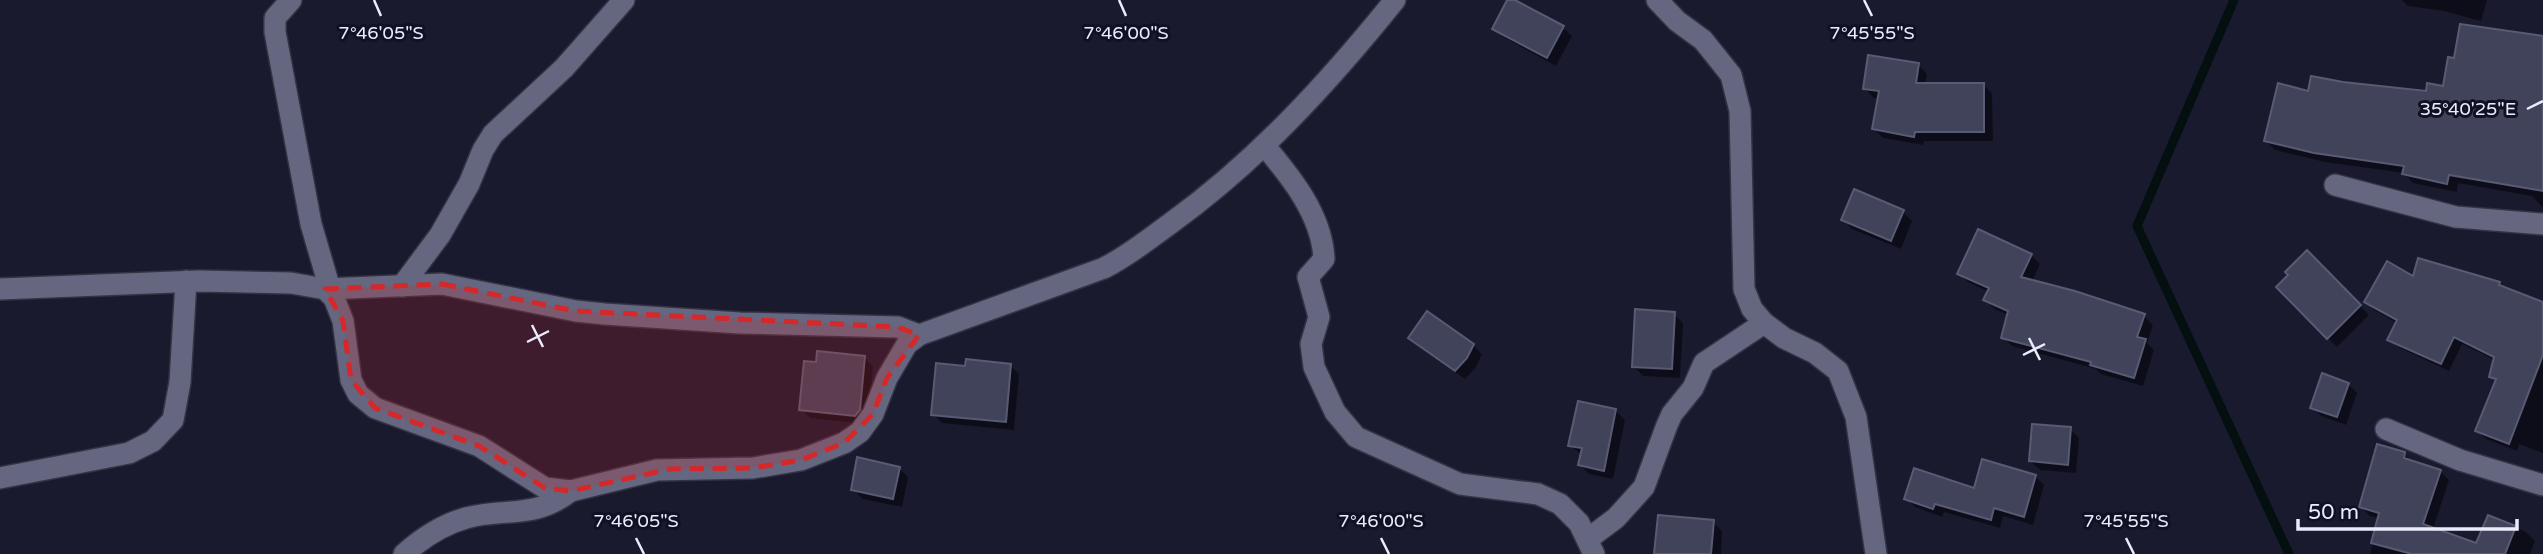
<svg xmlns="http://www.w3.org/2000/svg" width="2543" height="554" font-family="'Varela Round',sans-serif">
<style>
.shadow{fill:#0007}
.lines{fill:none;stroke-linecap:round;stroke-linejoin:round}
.stream{stroke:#040f0f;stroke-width:9}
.building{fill:#41435a;stroke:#595a73;stroke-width:2}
.minor-casing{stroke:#343344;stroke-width:24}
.minor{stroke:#656680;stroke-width:21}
.marked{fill:#d62828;fill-opacity:0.2;stroke:#d62828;stroke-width:5;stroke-dasharray:14 9;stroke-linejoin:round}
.ticks{fill:none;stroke:#eaecfb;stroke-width:2.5}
.ticks-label{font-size:18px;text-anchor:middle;fill:#eaecfb;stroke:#111125;stroke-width:6;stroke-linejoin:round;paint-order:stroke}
</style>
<rect width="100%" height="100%" fill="#1a1a2f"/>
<g class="shadow">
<polygon points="1509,0 1562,27 1572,36 1556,66 1503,37 1494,28"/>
<polygon points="2402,0 2487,0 2481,21 2444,11 2408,6"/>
<polygon points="2543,38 2543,208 2532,196 2458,183 2457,192 2413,183 2404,173 2325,162 2275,150 2266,141 2309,93 2343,84 2427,93 2444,88 2455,60"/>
<polygon points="1918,64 1927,74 1925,84 1983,84 1992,94 1993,141 1924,141 1923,145 1883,138 1874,129 1879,98 1874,98 1865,89"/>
<polygon points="1903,212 1912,221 1901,249 1852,229 1843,220"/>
<polygon points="2307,252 2369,315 2337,347 2278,287"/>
<polygon points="2031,255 2040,264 2032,281 2144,316 2153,325 2147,343 2154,350 2143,386 2101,374 2096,369 2012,346 2003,337 2009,315 1994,309 1985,299 1989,292 1968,282 1959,273"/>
<polygon points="2414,279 2499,284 2503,288 2543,304 2543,453 2519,444 2517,451 2486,439 2477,431 2496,382 2491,377 2495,360 2462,344 2449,371 2398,347 2389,339 2397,323 2374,310 2366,302"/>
<polygon points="1674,314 1683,323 1680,378 1643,376 1634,367"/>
<polygon points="1410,338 1473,345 1482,354 1476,367 1465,379 1419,347"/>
<polygon points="864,357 873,366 868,420 865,424 810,418 801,409 818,364"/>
<polygon points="1010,365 1019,374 1014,430 942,423 933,414 967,368"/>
<polygon points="2348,384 2357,393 2346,425 2321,416 2312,407"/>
<polygon points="1616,411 1625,420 1613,479 1589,474 1580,465 1582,455 1570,445"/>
<polygon points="2070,429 2079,438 2076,473 2040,470 2030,461"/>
<polygon points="2404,454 2413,462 2440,471 2449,480 2433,529 2477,545 2489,517 2526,532 2535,541 2530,554 2370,554 2379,518 2370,516 2361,507"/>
<polygon points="899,468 908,477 902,507 862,499 853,489"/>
<polygon points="2035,476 2044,485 2033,525 2003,516 2000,528 1944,512 1942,517 1915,507 1906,498 1975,491"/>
<polygon points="1713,522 1722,531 1721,554 1656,554"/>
</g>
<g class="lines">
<polyline class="stream" points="2234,0 2137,226 2289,554"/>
</g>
<g class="building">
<polygon points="1507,0 1515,0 1564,26 1547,58 1492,29"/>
<polygon points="2460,24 2543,36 2543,191 2449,175 2447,184 2402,174 2404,166 2314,153 2264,141 2278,83 2308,91 2311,76 2343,82 2426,91 2427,83 2443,86 2448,57 2454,58"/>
<polygon points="1868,55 1919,63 1916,83 1984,83 1984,132 1915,132 1914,137 1872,129 1879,91 1863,89"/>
<polygon points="1854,189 1904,210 1891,241 1841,220"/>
<polygon points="1978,229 2032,254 2021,277 2075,291 2145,314 2137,337 2146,339 2134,378 2090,365 2091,362 2001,338 2008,311 1983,300 1989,288 1957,274"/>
<polygon points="2307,250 2361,305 2327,339 2276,287 2288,275 2285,272"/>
<polygon points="2418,258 2500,282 2499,285 2543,302 2543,355 2509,444 2475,431 2496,379 2489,377 2494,357 2454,337 2441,364 2387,340 2397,320 2364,302 2387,261 2413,276"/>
<polygon points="1635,309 1675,312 1672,369 1632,367"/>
<polygon points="1427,311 1474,344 1467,358 1455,371 1408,338"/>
<polygon points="817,351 865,356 860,410 855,416 799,410 804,361 816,362"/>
<polygon points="966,359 1011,364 1006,422 931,415 936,363 965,366"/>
<polygon points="2322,373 2349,383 2337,417 2310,408"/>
<polygon points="1578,401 1616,409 1604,471 1578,465 1582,448 1568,446"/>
<polygon points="2032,424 2071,427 2068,465 2029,461"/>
<polygon points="2377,444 2405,452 2404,458 2441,470 2423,524 2476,543 2488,515 2516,526 2505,554 2412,554 2371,543 2379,513 2359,507"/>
<polygon points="857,457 900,467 893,499 851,490"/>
<polygon points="1982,459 2036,475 2024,517 1994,508 1991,520 1935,504 1933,509 1904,499 1914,468 1974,488"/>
<polygon points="1658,515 1714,520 1711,554 1654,554"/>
</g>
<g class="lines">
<g class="minor-casing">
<g id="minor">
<polyline points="291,0 275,18 275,32 311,224 330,289"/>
<polyline points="1657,0 1677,21 1703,40 1731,75 1740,111 1744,289 1752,309 1764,323 1784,338 1815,353 1838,371 1856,417 1876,554"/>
<path d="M1264,145C1291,177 1322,215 1324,259L1308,277L1319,317L1311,344L1314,367L1335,412L1356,437L1460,484L1538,494L1560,504L1579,523L1594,554"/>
<polyline points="2335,185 2456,217 2543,224"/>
<polyline points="402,286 440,235 469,184 483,150 493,134 564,68 624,0"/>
<path d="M0,289L199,281L291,283L325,289L334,298L343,321L351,380L358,394L375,408L479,446L545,488L571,491L657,470L753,468L801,460L844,443L860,432L873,414L887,378L907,344L919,335L1104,268C1128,256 1149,239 1171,223C1257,161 1329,82 1395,0"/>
<polyline points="325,289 442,284 576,311 605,314 740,323 898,327 919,335"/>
<polyline points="2386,429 2460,460 2543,485"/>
<polyline points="0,478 129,453 153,441 173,420 180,382 186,281"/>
<polyline points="1588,539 1616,518 1644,487 1667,425 1672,414 1693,388 1704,363 1764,323"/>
<path d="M404,554C421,539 444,524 466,518C507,507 533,520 571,491"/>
</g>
</g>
<use href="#minor" class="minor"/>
</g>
<path class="marked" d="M442,284L576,311L898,327L919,335L887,378L873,414L844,443L801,460L753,468L670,469L571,491L545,488L479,446L375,408L351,380L343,321L325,289Z"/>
<path class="ticks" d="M374,0L381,16M1119,0L1126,16M1864,0L1872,16M2527,109L2543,101M532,325L543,347M2029,338L2040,360M527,342L549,331M2023,355L2045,344M636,538L644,554M1381,538L1389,554M2126,538L2134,554"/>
<g class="ticks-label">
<text x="381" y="39">7°46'05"S</text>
<text x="1126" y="39">7°46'00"S</text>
<text x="1872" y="39">7°45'55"S</text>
<text x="2468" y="115">35°40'25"E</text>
<text x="636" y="527">7°46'05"S</text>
<text x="1381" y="527">7°46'00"S</text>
<text x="2126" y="527">7°45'55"S</text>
</g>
<path d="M2298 519v10h219v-10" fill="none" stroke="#eaecfb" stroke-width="3.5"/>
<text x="2308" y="519" font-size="21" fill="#eaecfb" stroke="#111125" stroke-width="5" paint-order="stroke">50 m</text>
</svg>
